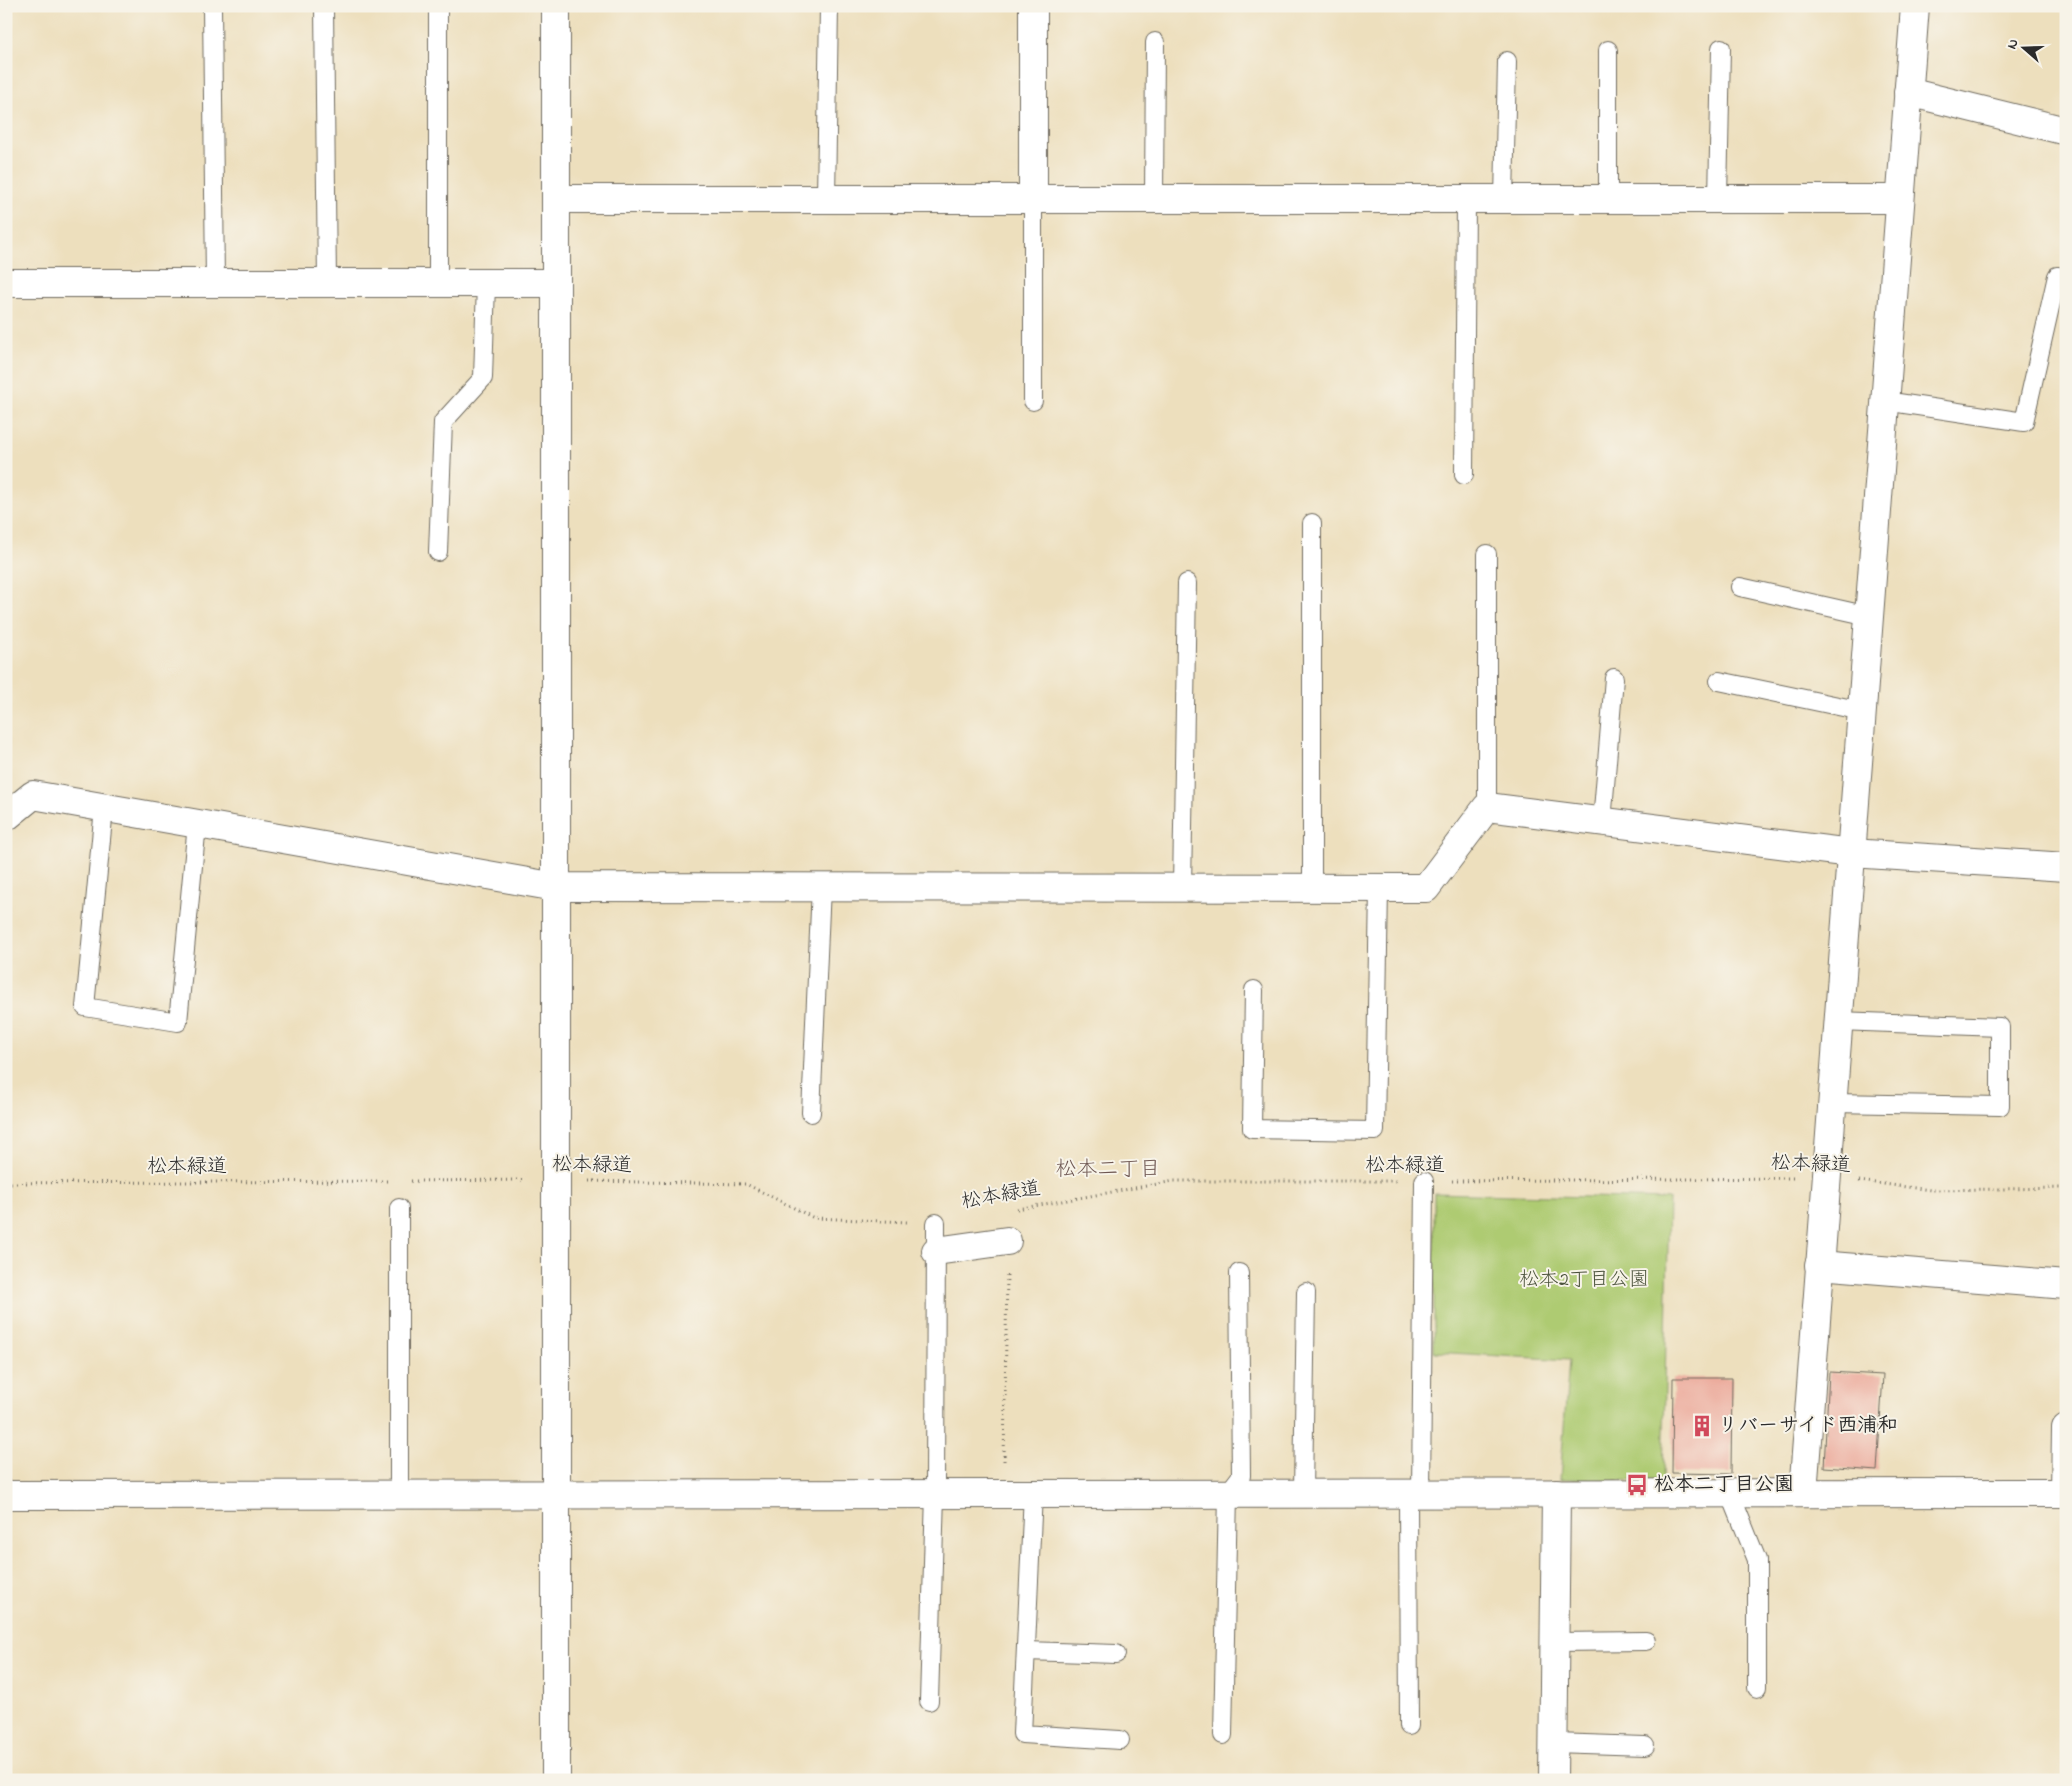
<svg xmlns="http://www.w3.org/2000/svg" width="2072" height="1786" font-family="'Indie Flower','Klee One',sans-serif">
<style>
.green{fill:#aecb72;stroke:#6c7b4e}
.building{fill:#ecac9d}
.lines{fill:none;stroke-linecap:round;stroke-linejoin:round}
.service-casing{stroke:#6f6a5e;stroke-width:20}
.minor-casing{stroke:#6f6a5e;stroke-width:30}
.path{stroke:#6f6a5e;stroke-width:3;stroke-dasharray:1 4;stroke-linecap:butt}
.service{stroke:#fff;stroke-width:18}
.minor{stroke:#fff;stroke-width:28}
.labels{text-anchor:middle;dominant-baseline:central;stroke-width:4;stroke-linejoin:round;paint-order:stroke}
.street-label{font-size:20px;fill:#2b2b2b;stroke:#f7f3e8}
.park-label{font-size:20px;fill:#4c533d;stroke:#f7f3e8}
.poi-label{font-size:20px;font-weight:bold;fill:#2b2b2b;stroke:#f7f3e8;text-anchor:start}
.neighbourhood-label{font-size:21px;fill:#6f5853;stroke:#f7f3e8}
</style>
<rect width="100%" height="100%" fill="#f7f3e8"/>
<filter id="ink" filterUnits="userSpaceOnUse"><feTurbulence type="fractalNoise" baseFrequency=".02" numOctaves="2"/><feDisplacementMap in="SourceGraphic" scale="10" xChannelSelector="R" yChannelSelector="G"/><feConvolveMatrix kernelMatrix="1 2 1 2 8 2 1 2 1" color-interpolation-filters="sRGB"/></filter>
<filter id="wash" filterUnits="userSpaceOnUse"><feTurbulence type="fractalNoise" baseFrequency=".0096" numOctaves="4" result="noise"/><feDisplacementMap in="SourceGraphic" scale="20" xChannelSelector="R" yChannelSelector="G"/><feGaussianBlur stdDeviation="1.12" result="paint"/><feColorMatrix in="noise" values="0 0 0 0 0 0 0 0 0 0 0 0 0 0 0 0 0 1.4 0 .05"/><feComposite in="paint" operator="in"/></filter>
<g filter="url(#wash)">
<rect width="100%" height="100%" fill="#eddfbd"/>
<polygon class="green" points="1434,1193 1669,1199 1663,1481 1560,1480 1569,1360 1434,1352"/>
<g id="blocks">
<g class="building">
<polygon points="1829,1372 1883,1375 1877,1471 1824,1467"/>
<polygon points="1673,1378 1732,1378 1731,1474 1672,1473"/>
</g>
</g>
</g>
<g filter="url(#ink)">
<use href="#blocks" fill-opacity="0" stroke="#6f6a5e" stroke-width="1"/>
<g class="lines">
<g class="service-casing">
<g id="service">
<polyline points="212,6 215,283"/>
<polyline points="324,6 327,283"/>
<polyline points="826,198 829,6"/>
<polyline points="1154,199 1155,42"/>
<polyline points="1504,199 1507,61"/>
<polyline points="1608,199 1608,50"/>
<polyline points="1718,199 1721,48"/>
<polyline points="438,283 438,6"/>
<polyline points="1033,401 1033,199"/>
<polyline points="1885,401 2024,422 2057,276 2066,277"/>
<polyline points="1464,475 1466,199"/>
<polyline points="438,552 443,422 483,378 486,283"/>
<polyline points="1740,587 1869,616"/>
<polyline points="1719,681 1862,711"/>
<polyline points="1487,807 1487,554"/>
<polyline points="104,808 85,1007 178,1022 197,824"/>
<polyline points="1602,822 1614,678"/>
<polyline points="1182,888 1187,583"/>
<polyline points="1312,888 1312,523"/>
<polyline points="1254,990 1252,1129 1375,1131 1379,888"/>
<polyline points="1832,1103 2000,1106 2000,1027 1838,1021"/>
<polyline points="811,1113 821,887"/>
<polyline points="1033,1493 1022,1734 1120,1740"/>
<polyline points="1303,1493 1306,1292"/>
<polyline points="1421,1493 1424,1181"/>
<polyline points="1730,1493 1757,1560 1757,1688"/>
<polyline points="399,1494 399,1208"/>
<polyline points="1408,1494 1409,1726"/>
<polyline points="1555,1642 1646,1641"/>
<polyline points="1026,1651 1116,1654"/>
<polyline points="929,1701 935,1494 936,1223"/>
<polyline points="1223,1735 1228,1493 1241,1476 1239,1273"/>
<polyline points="1554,1743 1645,1746"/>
</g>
</g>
<g class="minor-casing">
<g id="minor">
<polyline points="1908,92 2066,131"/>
<polyline points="556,199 1900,199"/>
<polyline points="1033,199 1033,6"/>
<polyline points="6,283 555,283"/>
<polyline points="6,817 33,795 556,887 1426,888 1487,807 1851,853 2066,867"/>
<polyline points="936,1251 1007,1241"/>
<polyline points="1819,1265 2066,1285"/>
<polyline points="1803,1493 1915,6"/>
<polyline points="2065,1493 2066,1428"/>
<polyline points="6,1495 2066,1493"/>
<polyline points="556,1780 556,6"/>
<polyline points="1553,1780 1556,1493"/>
</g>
</g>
<g class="path">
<polyline points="411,1181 522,1180"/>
<polyline points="589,1181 746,1184 814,1218 907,1222"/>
<polyline points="1452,1181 1793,1178"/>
<polyline points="1859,1181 1931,1190 2066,1188"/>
<polyline points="6,1183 387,1181"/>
<polyline points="1017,1209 1174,1181 1396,1181"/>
<polyline points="1004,1461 1007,1274"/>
</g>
<use href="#service" class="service"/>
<use href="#minor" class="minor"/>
</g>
</g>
<defs>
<g id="building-bare" transform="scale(1.725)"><path d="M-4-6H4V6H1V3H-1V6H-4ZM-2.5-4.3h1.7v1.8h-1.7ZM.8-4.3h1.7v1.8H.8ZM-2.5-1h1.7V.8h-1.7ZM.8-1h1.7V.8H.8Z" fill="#d1495b" stroke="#f7f3e8" stroke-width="2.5" paint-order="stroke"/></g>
<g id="bus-bare" transform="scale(1.725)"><path d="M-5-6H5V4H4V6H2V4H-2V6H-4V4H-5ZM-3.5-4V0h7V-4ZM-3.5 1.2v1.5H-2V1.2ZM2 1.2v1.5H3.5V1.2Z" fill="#d1495b" stroke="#f7f3e8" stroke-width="2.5" paint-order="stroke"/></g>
</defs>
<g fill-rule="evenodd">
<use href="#building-bare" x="1702" y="1426"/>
<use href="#bus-bare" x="1637" y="1485"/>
</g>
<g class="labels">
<g class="street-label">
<text transform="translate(1811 1165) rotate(2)">松本緑道</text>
<text transform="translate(592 1166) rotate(1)">松本緑道</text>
<text x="1405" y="1166">松本緑道</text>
<text x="187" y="1167">松本緑道</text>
<text transform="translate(1001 1196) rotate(-10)">松本緑道</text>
</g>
<g class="park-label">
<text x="1584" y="1280">松本2丁目公園</text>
</g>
<g class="poi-label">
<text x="1718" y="1426">リバーサイド西浦和</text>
<text x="1654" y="1485">松本二丁目公園</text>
</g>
<g class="neighbourhood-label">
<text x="1108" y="1170">松本二丁目</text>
</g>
</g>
<rect width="2072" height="1786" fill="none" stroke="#f7f3e8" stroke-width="25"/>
<g transform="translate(2024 48) rotate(290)" stroke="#f7f3e8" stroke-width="4" paint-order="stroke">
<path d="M0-4L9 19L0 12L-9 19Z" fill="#2b2b2b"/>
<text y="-8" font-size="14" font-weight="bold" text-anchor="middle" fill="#2b2b2b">N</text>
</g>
</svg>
